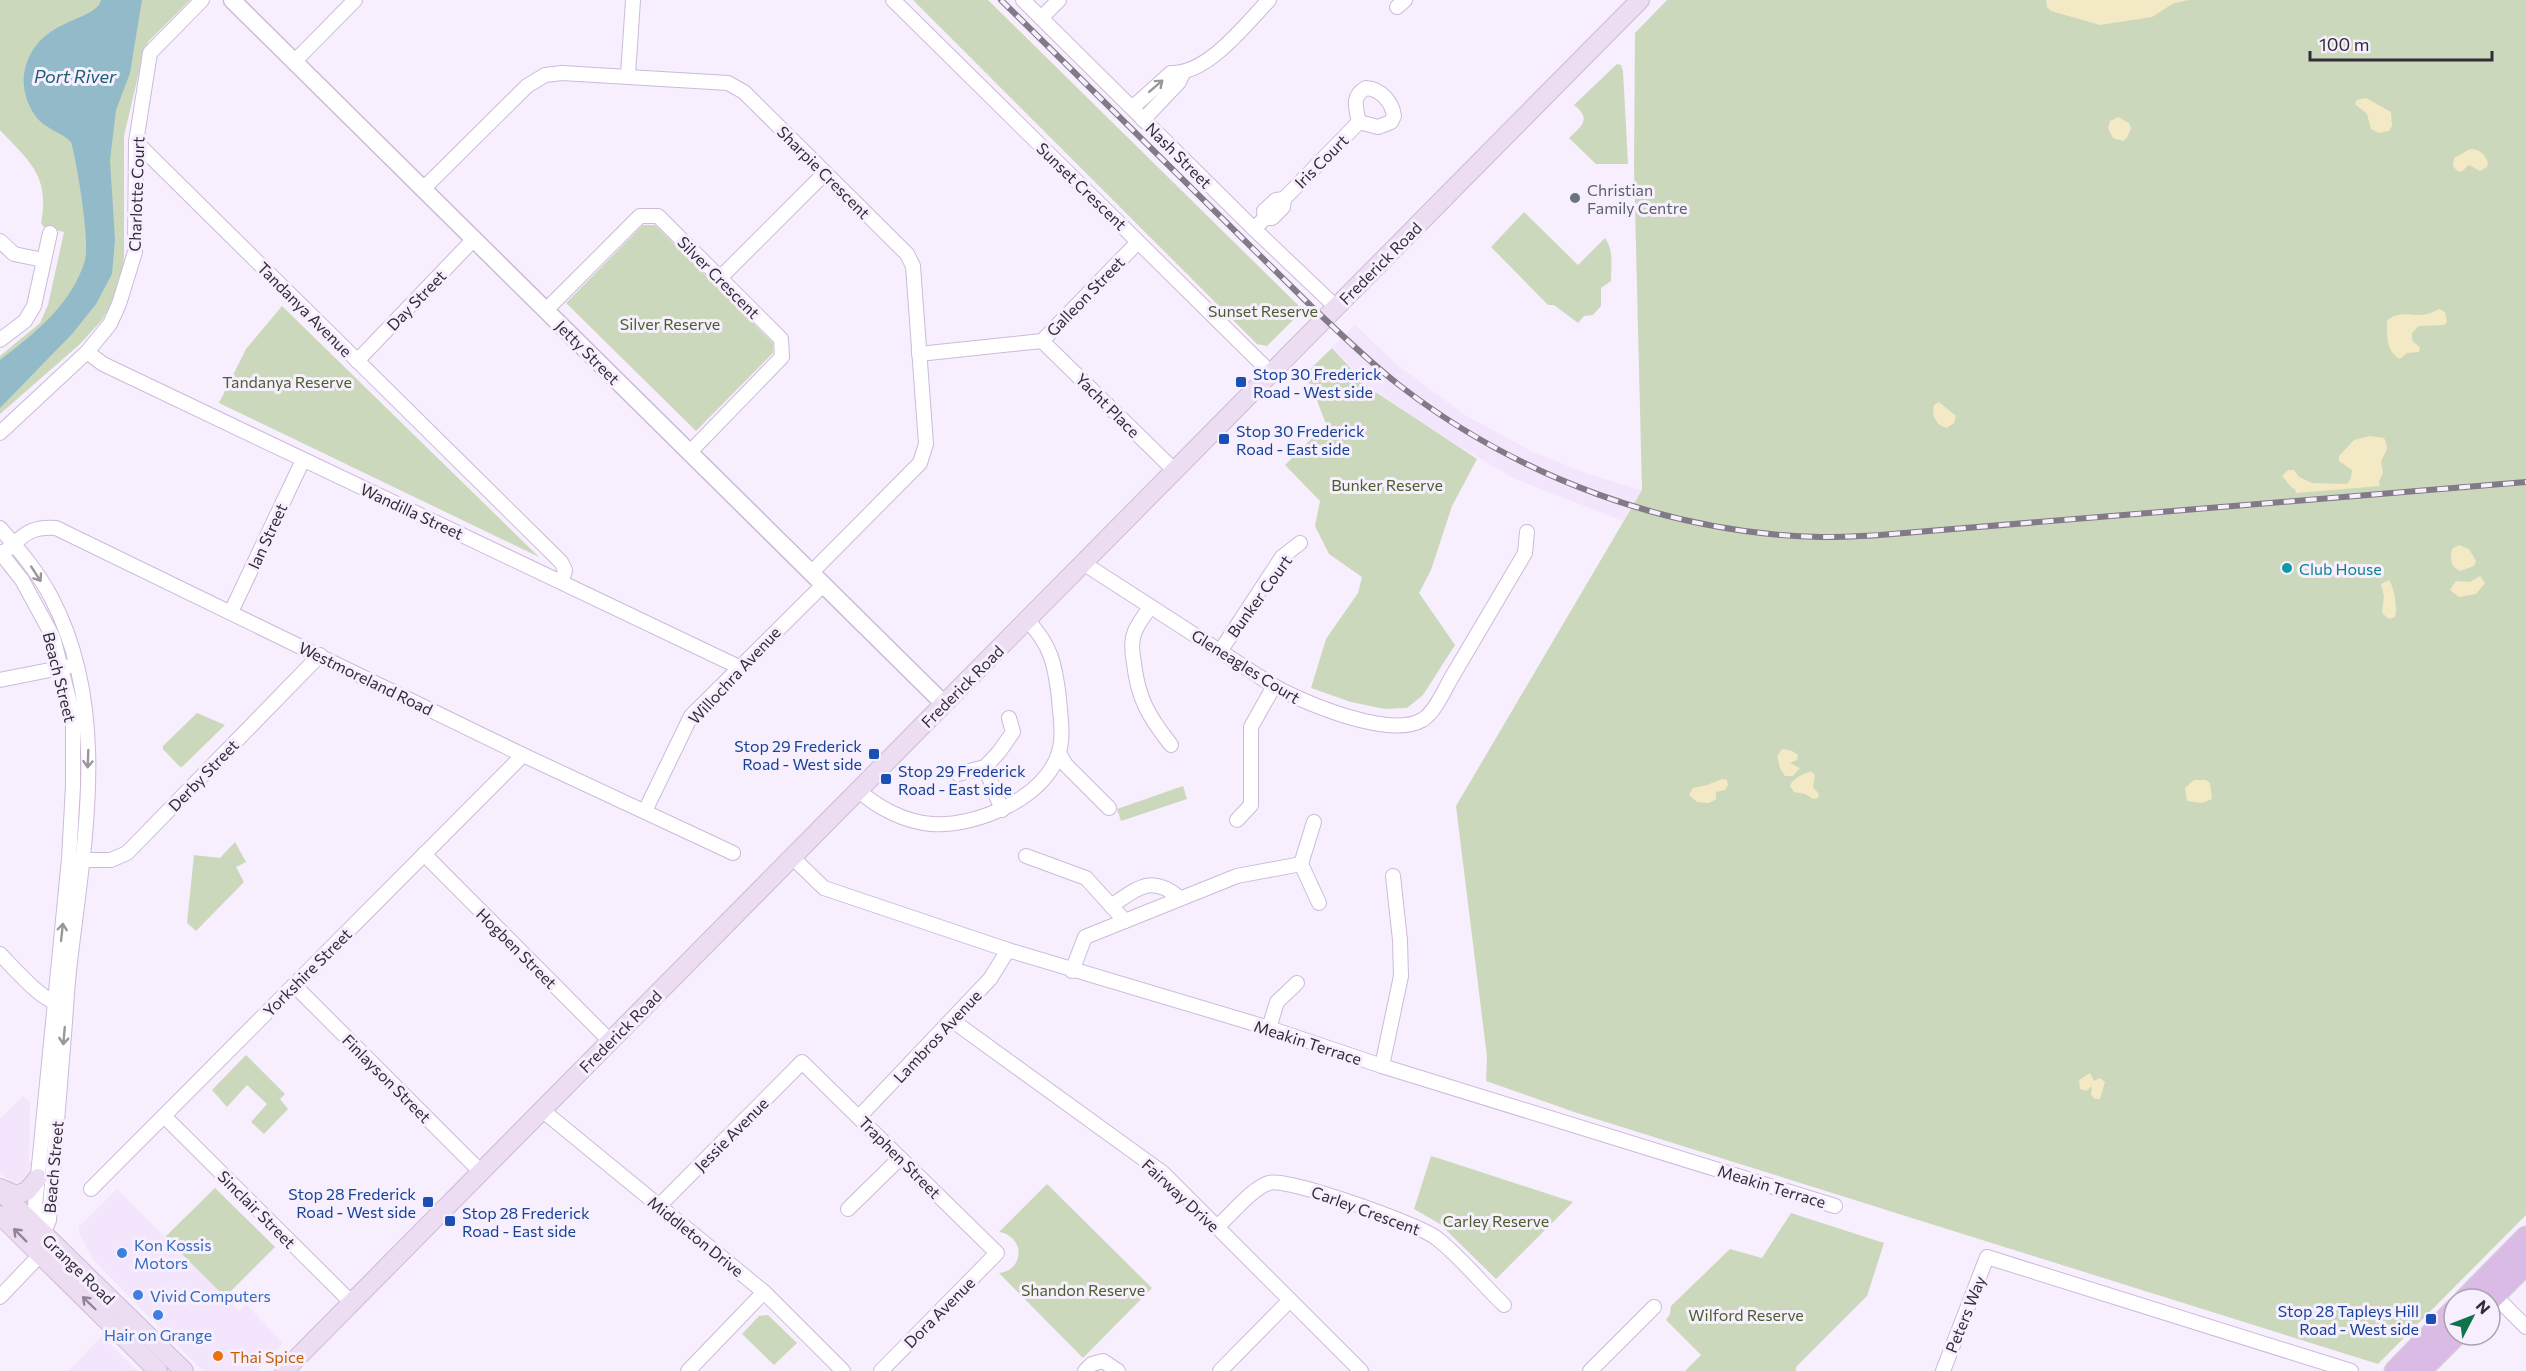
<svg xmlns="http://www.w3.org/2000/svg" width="2526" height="1371" font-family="Commissioner,sans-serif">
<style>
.built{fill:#f3e5fc}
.green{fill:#ccd8bc}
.sand{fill:#f3e9c4}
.water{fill:#93bac9}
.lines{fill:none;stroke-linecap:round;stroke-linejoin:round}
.minor-casing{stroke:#cdbad9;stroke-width:16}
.tertiary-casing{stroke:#cdbad9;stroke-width:19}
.secondary-casing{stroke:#cdbad9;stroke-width:20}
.primary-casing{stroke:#d6d5d7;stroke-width:23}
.minor{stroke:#fff;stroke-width:14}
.tertiary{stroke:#fff;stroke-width:16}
.secondary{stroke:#edddf3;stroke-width:18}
.primary{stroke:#dabbe6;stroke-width:21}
.rail-casing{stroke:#827a87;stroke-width:6}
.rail{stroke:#f7effd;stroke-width:4;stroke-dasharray:11;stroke-linecap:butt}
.oneway{stroke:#99969c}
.oneway2{stroke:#908496}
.worship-dot{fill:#6b7280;stroke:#f7effd;stroke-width:2}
.transit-dot{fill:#1a4fb4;stroke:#f7effd;stroke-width:2}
.culture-dot{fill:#0f9aa8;stroke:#f7effd;stroke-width:2}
.shop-dot{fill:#3f7fe0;stroke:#f7effd;stroke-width:2}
.food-dot{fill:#e8710a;stroke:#f7effd;stroke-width:2}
.labels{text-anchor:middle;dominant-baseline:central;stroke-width:6;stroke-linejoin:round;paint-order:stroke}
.street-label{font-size:16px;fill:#332c38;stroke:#f7effd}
.worship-label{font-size:16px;fill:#5b616d;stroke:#f7effd;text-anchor:start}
.park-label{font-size:16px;fill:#4b5f2e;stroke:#f7effd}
.transit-label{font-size:16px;fill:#164399;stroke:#f7effd;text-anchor:start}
.culture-label{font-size:16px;fill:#0d838f;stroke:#f7effd;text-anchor:start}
.shop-label{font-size:16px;fill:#366cbe;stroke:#f7effd;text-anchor:start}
.food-label{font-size:16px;fill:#c56008;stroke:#f7effd;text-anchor:start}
.water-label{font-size:18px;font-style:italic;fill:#165f75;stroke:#f7effd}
</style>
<rect width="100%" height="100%" fill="#f7effd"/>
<g class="built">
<polygon points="1355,325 1395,363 1465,415 1531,451 1591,475 1642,490 1623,521 1513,478 1440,435 1369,386 1333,347"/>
<polygon points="23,1096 30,1102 29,1161 33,1162 29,1174 21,1182 12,1183 0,1173 0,1119"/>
<polygon points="117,1189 239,1311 246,1304 283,1343 256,1371 203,1371 94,1261 79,1233 79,1227"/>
<polygon points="102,1336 137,1371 69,1371"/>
</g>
<g class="green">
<path d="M0,0H190L148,42L142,59L124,136V257L121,286L102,320L80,344L0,414V356L40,323L48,305L64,232L44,227L41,223C50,176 30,162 0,130Z"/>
<polygon points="913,0 988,0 1301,308 1299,310 1301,312 1267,346 1257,344"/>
<polygon points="1667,0 2526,0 2526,1215 2378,1364 1577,1113 1486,1081 1487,1057 1456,806 1642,490 1634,166 1635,33"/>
<path d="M1617,64L1621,65L1623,71L1628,164H1596L1569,138C1582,126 1592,119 1574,105Z"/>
<path d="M1524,212L1578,265L1605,238C1614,250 1611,266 1611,281L1601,288V306L1593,315L1584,316L1578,323L1554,305H1548L1491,247Z"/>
<polygon points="643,225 655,225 773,343 773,353 696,431 566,303"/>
<polygon points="282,306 539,557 219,403 246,349"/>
<polygon points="1332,348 1368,387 1477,459 1452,506 1431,570 1419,593 1455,645 1423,695 1407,708 1385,709 1351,702 1311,688 1326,639 1358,593 1362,577 1329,554 1315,526 1320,501 1285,465 1326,424 1311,385 1303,376"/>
<polygon points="197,713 225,725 183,766 180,767 163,749 163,746"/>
<polygon points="1183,786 1187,799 1121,821 1117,809"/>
<polygon points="235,842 246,862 236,867 244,882 196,931 187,923 194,855 220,858"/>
<polygon points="246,1055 285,1094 280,1099 288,1109 264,1134 251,1122 267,1104 247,1085 227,1107 212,1090"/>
<polygon points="1431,1156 1444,1160 1573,1202 1496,1279 1440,1224 1414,1209"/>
<path d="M1047,1184L1152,1288L1083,1358L999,1273C1026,1270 1024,1235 999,1232Z"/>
<polygon points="215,1188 275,1247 225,1297 165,1237"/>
<polygon points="1791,1213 1884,1243 1867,1296 1796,1367 1796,1371 1685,1371 1701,1355 1666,1320 1670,1314 1671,1306 1730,1249 1762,1258"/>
<polygon points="768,1315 797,1343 774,1365 742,1334 759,1316"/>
</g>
<g class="sand">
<polygon points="2046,0 2189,0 2174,3 2152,17 2100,25 2051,11 2047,7"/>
<polygon points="2366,98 2391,112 2392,126 2389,131 2379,133 2371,129 2367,114 2355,104 2357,100"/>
<polygon points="2118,117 2129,123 2131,128 2127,138 2123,141 2113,138 2108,128 2110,121"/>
<path d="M2470,149C2479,149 2485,154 2488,163L2487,167L2480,171L2469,165L2461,172L2457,171L2453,166L2454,158Z"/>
<path d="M2439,309L2445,312L2447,322L2444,325L2419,326L2412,333V340L2420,348L2419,352L2407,353L2400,359C2386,352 2387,335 2387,321C2397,311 2408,315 2420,315C2426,315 2433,312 2439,309Z"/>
<path d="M1939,402L1956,416L1954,423L1947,428C1936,426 1931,415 1934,405Z"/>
<path d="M2370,436L2384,438C2390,450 2385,452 2381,462L2383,473L2379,481L2380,486L2296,493L2295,489L2292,488L2282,476L2288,470H2294L2299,477L2312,483L2347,484L2351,478L2352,470L2339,461V456L2354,440Z"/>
<path d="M2459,545L2469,549L2476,561L2474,566L2460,571C2450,567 2450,558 2452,549Z"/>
<polygon points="2480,576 2485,583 2476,594 2459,597 2450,590 2456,581 2470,582"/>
<path d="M2389,580C2394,587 2398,609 2395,617L2389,619L2382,613L2384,596L2381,584Z"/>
<polygon points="1782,749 1792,751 1798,755 1797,760 1790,763 1800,768 1793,776 1785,776 1780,768 1777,756"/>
<path d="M1812,772L1815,775L1813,787L1819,794L1818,798L1813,799L1805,794L1794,792L1790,786C1792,779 1805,772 1812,772Z"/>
<polygon points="1722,779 1727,780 1728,785 1725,790 1716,792 1716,799 1709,803 1697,802 1689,795 1693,788 1707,785"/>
<polygon points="2194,780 2206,780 2210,783 2212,799 2202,803 2187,801 2185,788"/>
<polygon points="2090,1073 2094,1081 2100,1078 2105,1082 2100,1099 2095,1099 2091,1095 2092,1086 2086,1091 2080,1089 2079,1080"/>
</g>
<path class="water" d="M101,0H142L130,73L116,110L110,160L115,240L112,274L96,304L72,334L0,408V360C34,334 73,303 85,260C90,241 77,163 71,142C61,132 46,129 37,118C28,107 22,89 24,75C33,17 96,23 101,0Z"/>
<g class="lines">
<g class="minor-casing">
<g id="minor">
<polyline points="893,0 1271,373"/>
<polyline points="1023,0 1254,229 1336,307"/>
<polyline points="1397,7 1405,0"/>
<polyline points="1041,18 1059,0"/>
<polyline points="295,61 355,0"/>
<polyline points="628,75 633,0"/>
<path d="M1366,88C1381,89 1392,102 1394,116L1391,122L1378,127L1359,122C1356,108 1351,96 1366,88Z"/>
<path d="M1132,108L1171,73C1208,74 1245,25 1269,0"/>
<polyline points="1143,120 1179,82 1183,73"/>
<polyline points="136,142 561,562 565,570 562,582"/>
<polyline points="423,189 527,86 545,75 562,73 728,83 744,92 907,254 913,266 926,444 920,463 812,572"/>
<polyline points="1265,218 1264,211 1276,200 1284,199"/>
<polyline points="1254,229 1265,218 1272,218 1283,207 1284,199 1359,122"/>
<polyline points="0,241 14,254 43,260"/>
<polyline points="720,278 825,173"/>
<polyline points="546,310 640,216 658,216 781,339 782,357 690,452"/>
<polyline points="0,340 25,321 34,306 50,233"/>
<polyline points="1042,341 1174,470"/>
<polyline points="87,352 103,364 739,667"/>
<polyline points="919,354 1042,341 1138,242"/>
<polyline points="357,361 474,239"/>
<polyline points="0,433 87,352 110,324 119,304 135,252 136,142 150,53 202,0"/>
<path d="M0,528C19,550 38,572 51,597C111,710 84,842 70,962C67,986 66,1011 64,1035C59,1096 54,1158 49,1220L43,1234L40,1255L0,1297"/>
<polyline points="0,552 22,580 53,637 73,715 73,786 69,859 35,1206 42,1232"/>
<path d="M2,554C23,537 27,526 56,528L523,755L733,853"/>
<path d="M1083,563L1274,686C1304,703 1390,739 1422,720C1435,713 1445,688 1453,675C1477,634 1501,594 1525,553L1527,532"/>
<path d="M1150,607C1145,615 1139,622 1135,631C1131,640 1132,653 1134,663C1138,699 1149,717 1171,745"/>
<polyline points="231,612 303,460"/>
<polyline points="1221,650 1282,557 1300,543"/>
<polyline points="0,680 70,666"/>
<polyline points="1059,753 1066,765 1109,808"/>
<polyline points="958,774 985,767"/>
<path d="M858,790C878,808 905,822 932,824C976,827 1046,798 1059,752C1064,735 1060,715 1059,698C1055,664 1051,645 1027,620"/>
<polyline points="1002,810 985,767 999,752 1013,732 1009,718"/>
<polyline points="645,811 691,716 824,584"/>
<polyline points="1237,820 1251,805 1251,727 1274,686"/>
<polyline points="1314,822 1301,864 1319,903"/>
<polyline points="424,854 610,1041"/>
<polyline points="1026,856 1086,878 1125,921"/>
<polyline points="792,857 824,888 1008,950 1269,1028 1382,1066 1835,1206"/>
<polyline points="77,860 111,860 127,853 320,655"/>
<path d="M1111,906C1138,888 1151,874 1180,898"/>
<path d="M0,954C14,968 43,1003 62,1004"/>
<polyline points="1072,971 1085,937 1237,876 1301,864"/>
<polyline points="294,985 481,1172"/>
<polyline points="953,1021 1163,1173 1361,1371"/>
<polyline points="1269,1028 1277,1002 1297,983"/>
<polyline points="1382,1066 1401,976 1400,940 1393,876"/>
<polyline points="542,1110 764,1292 843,1371"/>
<polyline points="164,1116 351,1302"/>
<polyline points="859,1117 990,979 1008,950"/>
<polyline points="91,1189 523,755"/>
<polyline points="659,1206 802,1062 997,1253 881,1371"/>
<polyline points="848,1209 900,1158"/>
<path d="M1217,1227C1231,1215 1252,1188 1269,1183C1287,1177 1417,1224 1435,1237C1457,1253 1483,1285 1504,1305"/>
<polyline points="2489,1290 2526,1327"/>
<polyline points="688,1371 764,1292"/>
<polyline points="1085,1371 1092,1364 1103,1361 1118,1371"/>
<polyline points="1220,1371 1290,1300"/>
<polyline points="1590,1371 1654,1307"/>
<polyline points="1943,1371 1987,1257 2351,1371"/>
</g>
</g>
<g class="tertiary-casing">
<polyline id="tertiary" points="232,0 944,704"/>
</g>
<g class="secondary-casing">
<g id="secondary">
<polyline points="0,1188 16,1195 27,1191 38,1178"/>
<polyline points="0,1191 184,1371"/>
<polyline points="0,1215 158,1371"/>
<polyline points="284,1371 1640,0"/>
</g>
</g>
<g class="primary-casing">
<g id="primary">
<polyline points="2465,1299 2526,1237"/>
<polyline points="2490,1300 2526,1264"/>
<polyline points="2395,1371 2454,1310"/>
<polyline points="2420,1371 2456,1335"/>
</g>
</g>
<use href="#minor" class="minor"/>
<use href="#tertiary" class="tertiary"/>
<use href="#secondary" class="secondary"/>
<use href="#primary" class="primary"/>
<g class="rail-casing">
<path id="rail" d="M1001,0L1311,306C1340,333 1368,361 1399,385C1518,477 1670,534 1821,537C1841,537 1860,536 1880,535L2526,482"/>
</g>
<use href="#rail" class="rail"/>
</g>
<defs><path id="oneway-shaft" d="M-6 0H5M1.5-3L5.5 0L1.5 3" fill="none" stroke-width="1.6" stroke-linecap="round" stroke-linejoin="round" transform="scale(1.5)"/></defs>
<g class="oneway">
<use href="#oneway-shaft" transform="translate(1156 86) rotate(-41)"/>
<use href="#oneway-shaft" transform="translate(36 574) rotate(57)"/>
<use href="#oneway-shaft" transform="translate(88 759) rotate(92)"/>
<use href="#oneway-shaft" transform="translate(62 932) rotate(-84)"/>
<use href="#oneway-shaft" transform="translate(64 1036) rotate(95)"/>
</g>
<g class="oneway2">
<use href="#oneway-shaft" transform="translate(20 1235) rotate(-135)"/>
<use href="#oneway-shaft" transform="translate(89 1303) rotate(-136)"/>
</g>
<circle class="worship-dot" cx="1575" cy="198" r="6"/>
<g class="transit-dot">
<rect x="1235" y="376" width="12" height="12" rx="3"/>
<rect x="1218" y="433" width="12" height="12" rx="3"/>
<rect x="868" y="748" width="12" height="12" rx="3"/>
<rect x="880" y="773" width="12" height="12" rx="3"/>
<rect x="422" y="1196" width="12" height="12" rx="3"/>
<rect x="444" y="1215" width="12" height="12" rx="3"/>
<rect x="2425" y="1313" width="12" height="12" rx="3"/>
</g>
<circle class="culture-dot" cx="2287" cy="568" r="6"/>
<g class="shop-dot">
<circle cx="122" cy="1253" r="6"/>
<circle cx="138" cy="1295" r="6"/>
<circle cx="158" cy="1315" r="6"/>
</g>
<circle class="food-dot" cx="218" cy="1356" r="6"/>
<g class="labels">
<g class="street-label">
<text transform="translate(1179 155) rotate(45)">Nash Street</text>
<text transform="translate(1321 161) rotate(-45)">Iris Court</text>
<text transform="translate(824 172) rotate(45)">Sharpie Crescent</text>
<text transform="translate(1082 186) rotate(44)">Sunset Crescent</text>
<text transform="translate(136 194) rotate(-88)">Charlotte Court</text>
<text transform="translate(1380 263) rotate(-45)">Frederick Road</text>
<text transform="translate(719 277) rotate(45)">Silver Crescent</text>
<text transform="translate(1085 296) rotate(-46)">Galleon Street</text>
<text transform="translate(416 300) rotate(-46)">Day Street</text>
<text transform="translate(305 309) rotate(45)">Tandanya Avenue</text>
<text transform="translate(588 352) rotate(45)">Jetty Street</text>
<text transform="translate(1108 405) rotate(45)">Yacht Place</text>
<text transform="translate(412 511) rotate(25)">Wandilla Street</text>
<text transform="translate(267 536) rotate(-65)">Ian Street</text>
<text transform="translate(1259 596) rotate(-54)">Bunker Court</text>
<text transform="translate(1246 666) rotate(32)">Gleneagles Court</text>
<text transform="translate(734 675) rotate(-47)">Willochra Avenue</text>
<text transform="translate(60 677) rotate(76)">Beach Street</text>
<text transform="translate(366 678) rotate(26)">Westmoreland Road</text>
<text transform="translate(962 686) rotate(-45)">Frederick Road</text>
<text transform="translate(203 775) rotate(-46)">Derby Street</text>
<text transform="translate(517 948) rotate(45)">Hogben Street</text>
<text transform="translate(307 972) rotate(-45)">Yorkshire Street</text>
<text transform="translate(620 1031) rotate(-45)">Frederick Road</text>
<text transform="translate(937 1036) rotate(-47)">Lambros Avenue</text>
<text transform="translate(1308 1042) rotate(18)">Meakin Terrace</text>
<text transform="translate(387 1078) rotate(45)">Finlayson Street</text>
<text transform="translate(731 1134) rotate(-45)">Jessie Avenue</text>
<text transform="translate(900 1157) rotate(45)">Traphen Street</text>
<text transform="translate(53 1167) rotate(-85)">Beach Street</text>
<text transform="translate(1772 1186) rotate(17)">Meakin Terrace</text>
<text transform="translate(1181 1195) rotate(43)">Fairway Drive</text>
<text transform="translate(257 1209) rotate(45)">Sinclair Street</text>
<text transform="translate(1366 1210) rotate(20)">Carley Crescent</text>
<text transform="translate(696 1236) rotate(39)">Middleton Drive</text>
<text transform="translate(79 1269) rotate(44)">Grange Road</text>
<text transform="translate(939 1312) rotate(-45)">Dora Avenue</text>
<text transform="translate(1965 1314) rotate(-68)">Peters Way</text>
</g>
<g class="worship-label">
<text x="1587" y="189">Christian<tspan x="1587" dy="18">Family Centre</tspan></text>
</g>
<g class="park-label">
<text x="1263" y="310">Sunset Reserve</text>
<text x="670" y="323">Silver Reserve</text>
<text x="287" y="381">Tandanya Reserve</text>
<text x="1387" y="484">Bunker Reserve</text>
<text x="1496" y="1220">Carley Reserve</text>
<text x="1083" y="1289">Shandon Reserve</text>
<text x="1746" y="1314">Wilford Reserve</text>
</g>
<g class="transit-label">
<text x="1253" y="373">Stop 30 Frederick<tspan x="1253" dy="18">Road - West side</tspan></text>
<text x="1236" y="430">Stop 30 Frederick<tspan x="1236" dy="18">Road - East side</tspan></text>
<text x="862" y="745" text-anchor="end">Stop 29 Frederick<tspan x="862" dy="18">Road - West side</tspan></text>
<text x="898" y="770">Stop 29 Frederick<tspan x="898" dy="18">Road - East side</tspan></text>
<text x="416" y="1193" text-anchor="end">Stop 28 Frederick<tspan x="416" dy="18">Road - West side</tspan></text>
<text x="462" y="1212">Stop 28 Frederick<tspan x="462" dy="18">Road - East side</tspan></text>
<text x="2419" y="1310" text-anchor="end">Stop 28 Tapleys Hill<tspan x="2419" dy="18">Road - West side</tspan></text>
</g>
<g class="culture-label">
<text x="2299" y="568">Club House</text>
</g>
<g class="shop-label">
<text x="134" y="1244">Kon Kossis<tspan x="134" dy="18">Motors</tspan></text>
<text x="150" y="1295">Vivid Computers</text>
<text x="158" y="1334" text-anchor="middle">Hair on Grange</text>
</g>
<g class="food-label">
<text x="230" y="1356">Thai Spice</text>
</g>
<g class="water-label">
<text x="75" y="76">Port River</text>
</g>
</g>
<g transform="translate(2472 1317) rotate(48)"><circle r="28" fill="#f7effd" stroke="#a9a1ae" stroke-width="1.5"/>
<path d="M0-4.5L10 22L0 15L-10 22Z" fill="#0d744b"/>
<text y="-9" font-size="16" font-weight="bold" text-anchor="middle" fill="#332c38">N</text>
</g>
<path d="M2310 51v9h182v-9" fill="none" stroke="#332c38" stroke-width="3"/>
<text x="2319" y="51" font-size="18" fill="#332c38" stroke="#f7effd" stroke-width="4.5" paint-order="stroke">100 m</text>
</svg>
